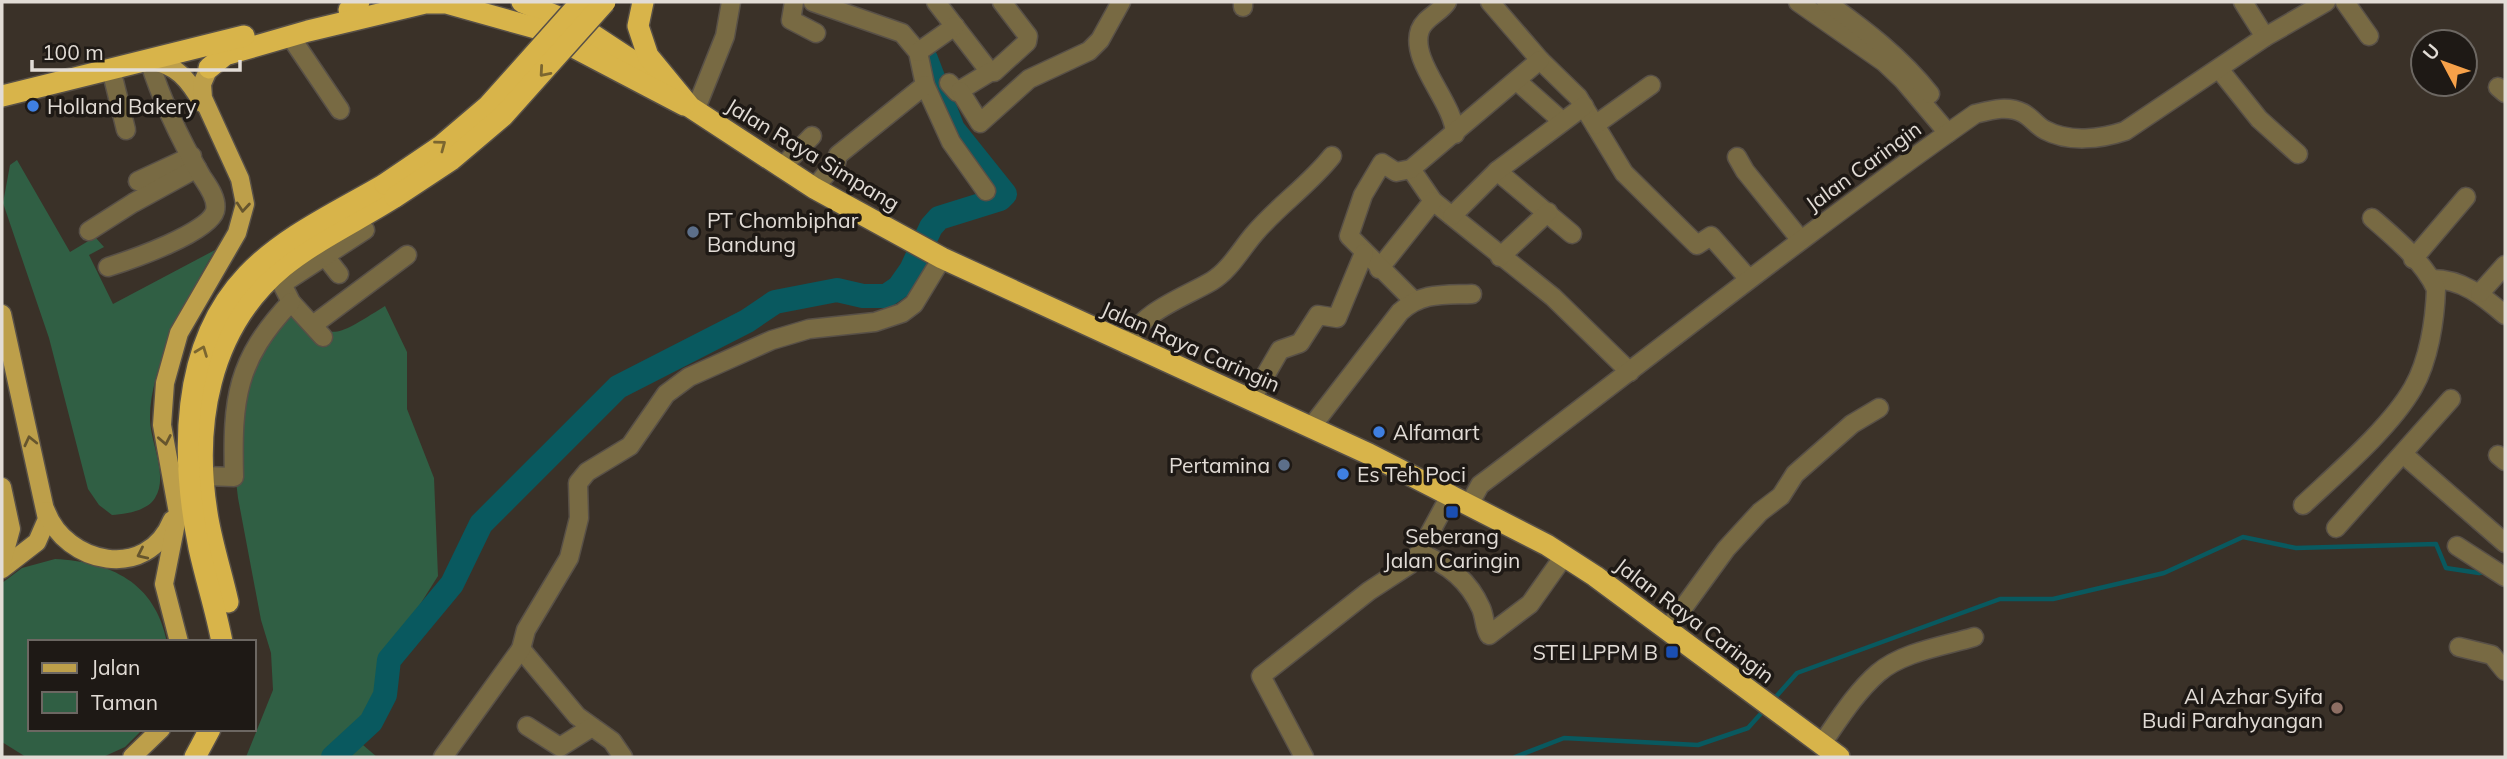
<svg xmlns="http://www.w3.org/2000/svg" width="2507" height="759" font-family="Mulish,sans-serif">
<style>
.green{fill:#305f44}
.lines{fill:none;stroke-linecap:round;stroke-linejoin:round}
.stream{stroke:#09595f;stroke-width:4.5}
.river{stroke:#09595f;stroke-width:24}
.minor-casing{stroke:#585047;stroke-width:21}
.major-casing{stroke:#585047;stroke-width:21}
.highway-casing{stroke:#585047;stroke-width:24}
.minor{stroke:#786a43;stroke-width:18}
.major{stroke:#bd9f4a;stroke-width:18}
.highway{stroke:#d8b44a;stroke-width:21}
.highway-bridge-casing{stroke:#585047;stroke-width:24;stroke-linecap:butt}
.highway-bridge{stroke:#d8b44a;stroke-width:21}
.oneway{stroke:#7b6630}
.oneway2{stroke:#66552d}
.shop-dot{fill:#3f7fe0;stroke:#1e1915;stroke-width:2.5}
.service-dot{fill:#5c6f8a;stroke:#1e1915;stroke-width:2.5}
.transit-dot{fill:#1a4fb4;stroke:#1e1915;stroke-width:2.5}
.education-dot{fill:#8d6e63;stroke:#1e1915;stroke-width:2.5}
.labels{text-anchor:middle;dominant-baseline:central;stroke-width:7;stroke-linejoin:round;paint-order:stroke}
.poi-label{font-size:21px;fill:#e2dcd6;stroke:#1e1915;text-anchor:start}
.street-label{font-size:21px;fill:#e2dcd6;stroke:#1e1915}
</style>
<rect width="100%" height="100%" fill="#3a3128"/>
<g class="green">
<path d="M17,160L70,252L95,237L104,247L89,255L113,304L215,250C190,293 149,368 150,419C150,442 169,476 155,498C147,511 126,514 112,515L99,505L88,489L49,338L3,203L10,165Z"/>
<path d="M279,305C337,339 327,342 385,306L407,352V409L434,478L438,576L383,663L379,691L367,715L344,739L363,745L377,757H246L273,690L271,653L261,620L238,498L227,404L241,360Z"/>
<path d="M55,559C111,562 155,582 167,642H30V729H143L125,747L103,757H26L2,742V583L22,568Z"/>
</g>
<g class="lines">
<g class="stream">
<polyline points="1773,700 1797,673 2000,599 2053,599 2164,573 2243,537 2296,548 2436,544 2446,568 2479,573 2488,571"/>
<polyline points="1515,757 1564,738 1698,745 1748,728 1765,709"/>
</g>
<polyline class="river" points="333,757 371,722 385,695 389,660 452,584 481,524 618,387 747,321 775,302 837,290 863,296 886,296 899,287 911,270 931,227 939,218 1000,199 1005,194 953,129 926,59"/>
<g class="minor-casing">
<g id="minor">
<polyline points="794,2 791,20 816,33"/>
<polyline points="813,2 902,33 918,52 925,85 951,142 986,191"/>
<polyline points="936,2 990,72"/>
<path d="M1447,2C1440,13 1425,17 1420,30C1409,61 1454,102 1455,134"/>
<polyline points="1490,2 1540,60 1578,97 1624,173 1697,245 1711,236 1748,278"/>
<polyline points="1798,2 1884,62 1903,80 1948,133"/>
<path d="M1826,2C1864,29 1901,57 1930,94"/>
<polyline points="2243,2 2265,37"/>
<polyline points="2345,2 2369,36"/>
<polyline points="1243,7 1243,2"/>
<polyline points="290,36 340,110"/>
<polyline points="918,52 955,26"/>
<polyline points="111,69 126,130"/>
<polyline points="2219,69 2259,119 2298,154"/>
<polyline points="1517,81 1562,121"/>
<polyline points="949,83 957,92 990,72 994,72 1027,42 1028,36 1002,2"/>
<polyline points="2498,87 2505,93"/>
<polyline points="960,91 980,123 1029,79 1089,51 1100,40 1121,2"/>
<polyline points="695,111 725,36 731,2"/>
<polyline points="1595,125 1651,85"/>
<polyline points="1737,157 1745,171 1800,239"/>
<polyline points="781,168 812,136"/>
<polyline points="1411,169 1433,201 1553,297 1630,372"/>
<polyline points="1497,171 1572,234"/>
<polyline points="138,181 192,156"/>
<polyline points="814,188 836,163 838,155 925,85"/>
<polyline points="1452,216 1497,171 1584,106"/>
<polyline points="89,231 133,203 197,168"/>
<polyline points="324,255 339,274"/>
<polyline points="1500,257 1548,212"/>
<polyline points="2413,259 2466,197"/>
<path d="M108,267C130,260 209,233 215,211C218,199 208,186 202,177C180,139 162,102 149,60"/>
<polyline points="1379,269 1433,201"/>
<path d="M2432,279C2462,279 2483,296 2505,315"/>
<polyline points="2480,293 2505,265"/>
<polyline points="1413,300 1349,236 1363,195 1382,163 1396,172 1411,169 1540,60"/>
<polyline points="313,325 407,255"/>
<polyline points="323,337 291,302 282,284 365,230"/>
<path d="M1127,345C1139,312 1183,298 1212,281C1230,270 1241,249 1255,233C1279,205 1309,185 1332,156"/>
<polyline points="1251,400 1280,350 1300,343 1318,315 1337,318 1364,253"/>
<path d="M1312,426L1400,312C1422,292 1443,295 1472,294"/>
<polyline points="2403,454 2505,543"/>
<polyline points="2498,455 2505,461"/>
<path d="M205,476L234,477C232,399 236,360 291,302"/>
<path d="M1469,505L1480,485C1645,361 1806,232 1975,114C1991,110 2007,105 2023,113C2031,117 2037,126 2045,130C2069,143 2101,139 2125,131L2265,37L2326,2"/>
<path d="M2303,505C2337,473 2390,428 2413,388C2429,360 2435,320 2436,289C2424,262 2394,237 2372,218"/>
<polyline points="2336,528 2451,399"/>
<polyline points="2457,546 2505,577"/>
<path d="M1419,553C1447,563 1469,581 1481,608C1485,617 1484,627 1489,635L1530,604L1564,556"/>
<polyline points="1667,630 1726,549 1760,512 1781,496 1795,474 1852,424 1879,408"/>
<polyline points="2459,647 2492,655 2505,671"/>
<polyline points="521,649 577,716 612,741 623,757"/>
<polyline points="527,726 560,747 592,727"/>
<path d="M1821,745C1838,721 1855,693 1878,673C1902,652 1944,646 1974,637"/>
<polyline points="443,757 521,649 526,630 569,558 579,518 578,483 587,472 630,446 666,394 689,377 772,340 809,329 875,322 902,313 914,304 942,258"/>
<polyline points="1304,757 1261,676 1369,591 1409,565 1419,553 1451,494"/>
</g>
</g>
<g class="major-casing">
<g id="major">
<path d="M149,60C176,64 189,80 202,103"/>
<polyline points="2,314 47,519 37,542 2,569"/>
<polyline points="2,487 11,529 2,562"/>
<path d="M46,511C66,564 147,582 172,520"/>
<polyline points="179,642 164,584 178,513 162,425 165,383 179,333 237,233 245,204 240,179 203,98 202,84 209,68"/>
<polyline points="132,757 161,729"/>
</g>
</g>
<g class="highway-casing">
<g id="highway">
<polyline points="522,2 578,25 657,77"/>
<polyline points="643,2 638,26 648,56 690,107 814,188 942,258 1369,454 1547,545 1595,576 1839,757"/>
<polyline points="349,10 359,2"/>
<polyline points="209,68 225,55 308,31 425,3 446,3 539,29 684,105"/>
<polyline points="2,96 244,36"/>
<path d="M228,602C222,575 213,547 208,519C192,427 208,329 283,267C316,240 359,220 395,197"/>
<path d="M222,642C216,610 206,580 199,548C181,458 179,346 247,275C284,236 339,211 385,184"/>
<polyline points="195,757 210,729"/>
</g>
</g>
<use href="#minor" class="minor"/>
<use href="#major" class="major"/>
<use href="#highway" class="highway"/>
<g class="highway-bridge-casing">
<g id="highway-bridge">
<polyline points="385,184 441,146 488,106 581,2"/>
<polyline points="395,197 451,160 503,116 605,2"/>
</g>
</g>
<use href="#highway-bridge" class="highway-bridge"/>
</g>
<defs><path id="oneway-chevron" d="M-2-3.5L2.5 0L-2 3.5" fill="none" stroke-width="1.6" stroke-linecap="round" stroke-linejoin="round" transform="scale(1.75)"/></defs>
<g class="oneway">
<use href="#oneway-chevron" transform="translate(544 72) rotate(131)"/>
<use href="#oneway-chevron" transform="translate(441 145) rotate(-37)"/>
<use href="#oneway-chevron" transform="translate(202 351) rotate(-69)"/>
</g>
<g class="oneway2">
<use href="#oneway-chevron" transform="translate(243 207) rotate(95)"/>
<use href="#oneway-chevron" transform="translate(165 440) rotate(79)"/>
<use href="#oneway-chevron" transform="translate(30 441) rotate(-103)"/>
<use href="#oneway-chevron" transform="translate(142 554) rotate(155)"/>
</g>
<g class="shop-dot">
<circle cx="33" cy="106" r="7"/>
<circle cx="1379" cy="432" r="7"/>
<circle cx="1343" cy="474" r="7"/>
</g>
<g class="service-dot">
<circle cx="693" cy="232" r="7"/>
<circle cx="1284" cy="465" r="7"/>
</g>
<g class="transit-dot">
<rect x="1445" y="505" width="14" height="14" rx="3.5"/>
<rect x="1665" y="645" width="14" height="14" rx="3.5"/>
</g>
<circle class="education-dot" cx="2337" cy="708" r="7"/>
<g class="labels">
<g class="poi-label">
<text x="47" y="106">Holland Bakery</text>
<text x="707" y="220">PT Chombiphar<tspan x="707" dy="24">Bandung</tspan></text>
<text x="1393" y="432">Alfamart</text>
<text x="1270" y="465" text-anchor="end">Pertamina</text>
<text x="1357" y="474">Es Teh Poci</text>
<text x="1452" y="536" text-anchor="middle">Seberang<tspan x="1452" dy="24">Jalan Caringin</tspan></text>
<text x="1658" y="652" text-anchor="end">STEI LPPM B</text>
<text x="2323" y="696" text-anchor="end">Al Azhar Syifa<tspan x="2323" dy="24">Budi Parahyangan</tspan></text>
</g>
<g class="street-label">
<text transform="translate(813 154) rotate(31)">Jalan Raya Simpang</text>
<text transform="translate(1863 166) rotate(-36)">Jalan Caringin</text>
<text transform="translate(1191 346) rotate(24)">Jalan Raya Caringin</text>
<text transform="translate(1695 620) rotate(37)">Jalan Raya Caringin</text>
</g>
</g>
<rect width="2507" height="759" fill="none" stroke="#e2dcd6" stroke-width="7"/>
<rect x="28" y="640" width="228" height="91" fill="#1e1915" stroke="#6c6762" stroke-width="2"/>
<rect x="42" y="663" width="35" height="10" fill="#bd9f4a" stroke="#6c6762" stroke-width="2"/>
<text x="91" y="675" font-size="21" fill="#e2dcd6">Jalan</text>
<rect x="42" y="692" width="35" height="21" fill="#305f44" stroke="#6c6762" stroke-width="2"/>
<text x="91" y="710" font-size="21" fill="#e2dcd6">Taman</text>
<g transform="translate(2444 63) rotate(311)"><circle r="33" fill="#1e1915" stroke="#6c6762" stroke-width="2"/>
<path d="M0-5L12 26L0 18L-12 26Z" fill="#f7a149"/>
<text y="-10" font-size="19" font-weight="bold" text-anchor="middle" fill="#e2dcd6">U</text>
</g>
<path d="M32 60v10h208v-10" fill="none" stroke="#e2dcd6" stroke-width="3.5"/>
<text x="42" y="60" font-size="21" fill="#e2dcd6" stroke="#1e1915" stroke-width="5" paint-order="stroke">100 m</text>
</svg>
